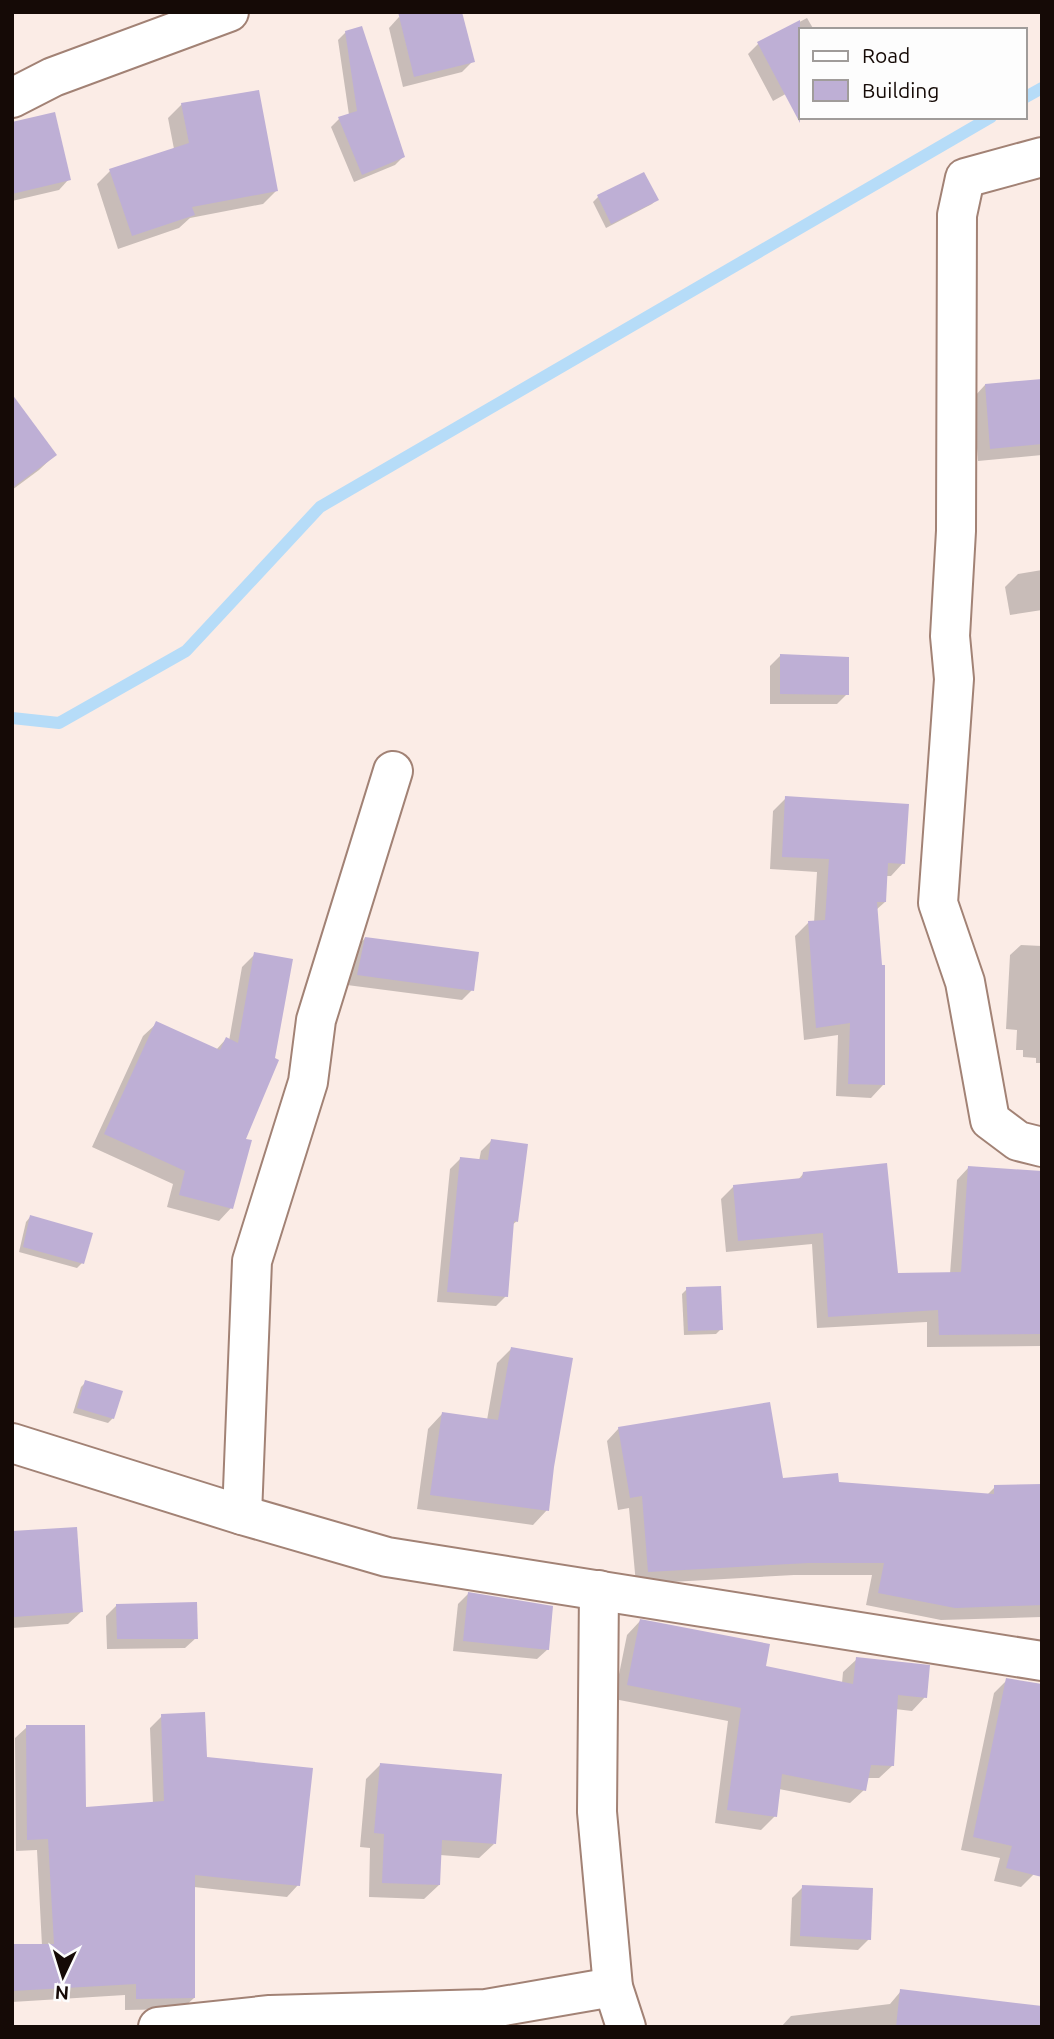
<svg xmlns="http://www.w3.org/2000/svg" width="1054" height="2039" font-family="Ubuntu,sans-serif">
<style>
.shadow{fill:#0003}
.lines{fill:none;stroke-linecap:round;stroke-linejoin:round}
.stream{stroke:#b6dcf8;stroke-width:12}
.building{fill:#beafd5}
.street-casing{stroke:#a28275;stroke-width:42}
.street{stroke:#fff;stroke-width:38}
</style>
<rect width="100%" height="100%" fill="#fbece6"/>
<g class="shadow">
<polygon points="399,17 473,61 462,72 403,87 389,28"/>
<polygon points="807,18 814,30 800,30 800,86 773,101 748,54 758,44"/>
<polygon points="346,32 403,157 395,165 354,182 331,127 339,119 349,115 338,40"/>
<polygon points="182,104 276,191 263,204 190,218 179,228 118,249 97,184 110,171 174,149 168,118"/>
<polygon points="12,124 69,179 59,190 12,201"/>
<polygon points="598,197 657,199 652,204 606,228 593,202"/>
<polygon points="1042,381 1042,455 978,461 973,398 985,385"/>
<polygon points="12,398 55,455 39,470 12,490"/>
<polygon points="1042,570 1042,610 1010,615 1005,587 1018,574"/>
<polygon points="781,655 847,694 837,704 770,704 770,666"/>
<polygon points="786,798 903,863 891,876 886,876 885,902 876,910 883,1085 871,1098 836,1096 838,1035 804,1040 795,936 808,923 814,923 817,872 770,869 773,811"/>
<polygon points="365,938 472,990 462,1000 347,985 355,949"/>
<polygon points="1021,945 1042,946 1042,1063 1036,1063 1036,1058 1023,1057 1023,1050 1016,1050 1017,1030 1006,1029 1010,955"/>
<polygon points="255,954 244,1140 231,1208 219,1221 167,1207 173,1184 92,1147 143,1036 156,1024 216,1050 226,1039 229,1041 242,967"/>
<polygon points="491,1141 517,1221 512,1225 506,1296 496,1306 437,1302 450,1169 461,1158 479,1161 481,1151"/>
<polygon points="969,1167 1042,1173 1042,1346 927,1347 927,1322 817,1328 812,1244 726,1252 721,1199 734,1186 797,1181 804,1173 896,1274 950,1274 957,1180"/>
<polygon points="30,1217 82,1263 77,1268 19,1252 26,1222"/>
<polygon points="687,1289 721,1329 716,1334 684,1335 682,1294"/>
<polygon points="511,1349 547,1510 533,1525 417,1509 428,1429 442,1414 487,1420 497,1363"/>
<polygon points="86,1382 113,1418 108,1423 73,1413 81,1387"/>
<polygon points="619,1428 781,1480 987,1495 995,1487 1042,1485 1042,1617 941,1620 866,1605 872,1575 794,1575 636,1584 629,1508 618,1510 607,1441"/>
<polygon points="12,1533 81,1612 68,1624 12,1628"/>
<polygon points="468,1594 548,1649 537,1659 453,1651 458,1604"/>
<polygon points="117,1605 196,1638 185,1648 107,1649 106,1616"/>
<polygon points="640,1621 763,1668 842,1683 843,1672 857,1659 925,1697 912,1711 895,1709 893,1765 879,1778 866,1778 864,1790 850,1803 779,1789 775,1816 761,1830 715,1823 728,1721 614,1699 627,1635"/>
<polygon points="1007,1680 1034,1874 1021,1887 994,1881 1000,1858 961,1850 994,1693"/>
<polygon points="162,1716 205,1759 298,1885 287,1897 194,1887 194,1998 182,2009 125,2010 125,1995 12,2002 12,1946 42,1946 37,1850 16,1851 15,1738 27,1727 84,1808 153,1804 150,1728"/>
<polygon points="381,1764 494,1844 479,1858 440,1855 439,1885 424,1899 369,1897 370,1848 360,1847 366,1779"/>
<polygon points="803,1887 869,1939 858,1950 790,1946 792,1898"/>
<polygon points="901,1991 1004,2027 781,2027 791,2016 890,2004"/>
</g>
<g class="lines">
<g class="stream">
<polyline points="1024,98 1042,88"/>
<polyline points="12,718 59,723 186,651 320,507 991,117"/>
</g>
</g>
<g class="building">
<polygon points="398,12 462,12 475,62 414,77"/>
<polygon points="800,20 800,123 757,42"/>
<polygon points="362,26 405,157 362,175 338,117 357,111 345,31"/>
<polygon points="259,90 278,191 192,207 195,215 132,236 109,169 189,143 181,103"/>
<polygon points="55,112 71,180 12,194 12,122"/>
<polygon points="644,172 659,200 611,224 597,195"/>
<polygon points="1042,379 1042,444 990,449 985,384"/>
<polygon points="12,394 57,455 12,488"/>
<polygon points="780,654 849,657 849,695 780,694"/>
<polygon points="785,796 909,804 905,864 888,863 886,902 877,902 882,965 885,965 885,1085 848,1084 850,1023 816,1028 808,921 825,920 829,859 782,857"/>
<polygon points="365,937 479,952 474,991 357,975"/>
<polygon points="254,952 293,959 275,1058 279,1060 246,1139 252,1140 233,1209 179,1195 185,1171 104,1134 156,1021 220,1050 226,1037 238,1043"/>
<polygon points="491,1139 528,1144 518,1222 514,1221 508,1297 447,1292 460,1157 488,1160"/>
<polygon points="887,1163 898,1273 961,1272 968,1166 1042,1171 1042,1334 939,1335 938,1310 828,1317 823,1233 738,1241 733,1185 802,1178 803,1172"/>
<polygon points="30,1215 93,1233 84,1264 23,1247"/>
<polygon points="721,1286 723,1330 688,1331 686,1287"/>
<polygon points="511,1347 573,1358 554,1467 549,1511 430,1495 442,1412 498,1420"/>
<polygon points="85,1380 123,1391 114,1419 77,1408"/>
<polygon points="770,1402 783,1478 838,1473 839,1482 994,1494 994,1485 1042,1484 1042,1605 955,1608 878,1593 884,1563 808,1563 648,1572 642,1496 630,1498 618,1427"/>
<polygon points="77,1527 83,1612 14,1617 12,1531"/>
<polygon points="468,1592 553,1606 549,1650 463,1641"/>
<polygon points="197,1602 198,1639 117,1639 116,1604"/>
<polygon points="640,1619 770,1644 766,1666 853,1684 856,1657 930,1665 927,1698 898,1695 894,1766 871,1765 866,1791 782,1774 777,1817 727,1810 741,1708 627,1685"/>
<polygon points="1006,1678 1042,1684 1042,1877 1006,1868 1012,1846 973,1837"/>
<polygon points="205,1712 207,1757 313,1768 300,1886 195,1875 195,1998 136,1999 136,1984 12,1991 12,1944 54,1944 48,1839 27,1840 26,1725 85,1725 86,1807 164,1801 161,1714"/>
<polygon points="380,1763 502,1774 496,1844 442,1840 440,1885 382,1883 384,1834 374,1833"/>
<polygon points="802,1885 873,1888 871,1940 800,1936"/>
<polygon points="900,1989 1042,2006 1042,2027 896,2027"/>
</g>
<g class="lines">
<g class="street-casing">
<g id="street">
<polyline points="12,98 53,77 229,12"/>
<polyline points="1042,157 965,178 957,215 956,531 950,636 954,679 938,903 965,982 990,1120 1018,1141 1042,1147"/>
<polyline points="12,1443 242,1515 387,1557 1042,1661"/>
<polyline points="242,1515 252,1261 308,1082 316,1020 393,771"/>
<polyline points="599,1590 597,1812 613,1987 626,2027"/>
<polyline points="158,2027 270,2015 486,2009 613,1987"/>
</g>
</g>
<use href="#street" class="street"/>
</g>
<rect width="1054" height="2039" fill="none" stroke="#150a06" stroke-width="28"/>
<rect x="799" y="28" width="228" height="91" fill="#fdfdfd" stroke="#a09c9a" stroke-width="2"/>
<rect x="813" y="51" width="35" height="10" fill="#ffffff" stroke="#a09c9a" stroke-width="2"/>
<text x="862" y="63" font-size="21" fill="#150a06">Road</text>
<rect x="813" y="80" width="35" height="21" fill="#beafd5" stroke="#a09c9a" stroke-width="2"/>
<text x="862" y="98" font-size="21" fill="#150a06">Building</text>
<g transform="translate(63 1976) rotate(184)" stroke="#fdfdfd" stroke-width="5" paint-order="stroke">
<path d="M0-5L12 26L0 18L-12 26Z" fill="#150a06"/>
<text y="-10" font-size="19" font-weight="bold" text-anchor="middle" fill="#150a06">N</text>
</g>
</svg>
